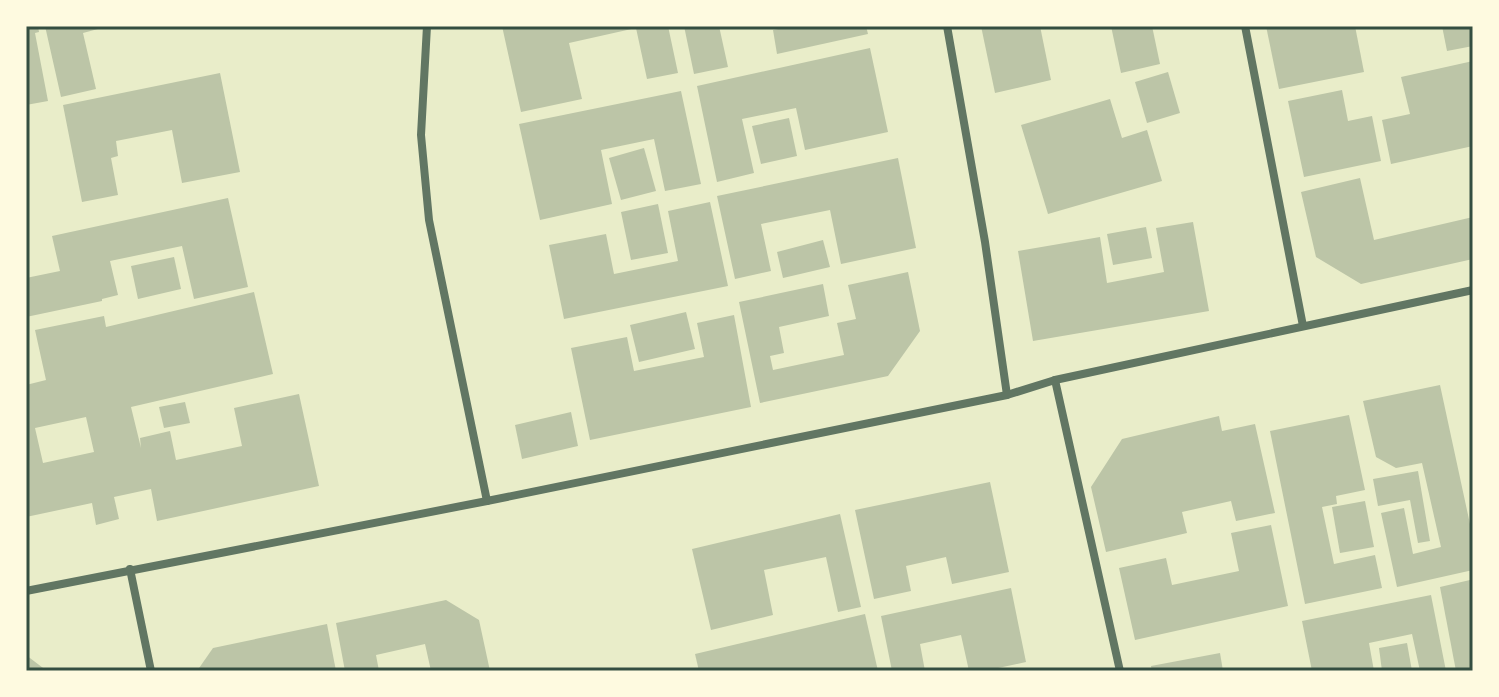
<svg xmlns="http://www.w3.org/2000/svg" width="1499" height="697" font-family="Literata,serif">
<style>
.building{fill:#bcc5a7;fill-rule:evenodd}
.lines{fill:none;stroke-linecap:round;stroke-linejoin:round}
.minor{stroke:#617663;stroke-width:8}
.neatline{fill:none;stroke:#344e41;stroke-width:3}
</style>
<rect width="100%" height="100%" fill="#e9edc9"/>
<g class="building">
<polygon points="26,26 38,26 39,32 35,33 48,101 26,105"/>
<polygon points="45,26 109,26 83,33 96,89 61,97"/>
<polygon points="502,26 668,26 678,73 647,79 636,28 569,43 582,99 521,112"/>
<polygon points="684,26 719,26 728,67 694,74"/>
<polygon points="794,26 866,26 868,34 777,54 773,30"/>
<polygon points="981,26 1040,26 1051,80 995,93"/>
<polygon points="1111,26 1152,26 1160,64 1121,73"/>
<polygon points="1266,26 1355,26 1364,72 1279,89"/>
<polygon points="1442,26 1473,26 1473,46 1447,51"/>
<polygon points="870,48 888,132 805,150 796,108 742,119 754,173 717,182 697,86"/>
<polygon points="1473,61 1473,146 1391,164 1382,120 1410,114 1401,77"/>
<polygon points="1168,72 1180,113 1147,123 1135,82"/>
<polygon points="220,73 240,172 182,183 172,130 116,141 118,156 111,158 118,195 82,202 63,105"/>
<polygon points="1342,90 1348,121 1372,116 1381,161 1304,177 1288,101"/>
<polygon points="681,91 701,184 665,191 654,139 601,150 612,204 540,220 519,124"/>
<polygon points="1110,99 1122,138 1147,130 1162,181 1048,214 1021,125"/>
<polygon points="789,118 797,156 761,164 752,126"/>
<polygon points="644,148 656,191 621,200 609,158"/>
<polygon points="898,158 916,248 841,264 830,210 761,224 771,271 735,279 717,196"/>
<polygon points="1360,178 1374,240 1473,217 1473,259 1361,284 1316,257 1301,192"/>
<polygon points="228,198 248,287 194,299 182,246 110,261 118,295 102,299 102,301 26,317 26,278 60,271 52,236"/>
<polygon points="710,202 728,286 564,319 549,245 606,234 614,274 678,261 668,211"/>
<polygon points="658,204 668,253 631,260 621,212"/>
<polygon points="1193,222 1209,311 1033,341 1018,251 1100,237 1107,283 1164,272 1156,228"/>
<polygon points="1146,227 1152,258 1113,265 1107,234"/>
<polygon points="823,240 830,267 783,278 777,252"/>
<polygon points="174,257 181,289 138,299 131,266"/>
<polygon points="908,272 920,331 888,376 760,403 739,302 823,284 829,316 779,327 784,353 770,356 773,370 844,355 837,323 856,319 848,285"/>
<path d="M254,292L273,374L131,407L141,448L140,438L170,431L176,460L242,446L234,408L299,394L319,486L157,521L151,489L114,497L119,519L96,525L92,503L26,517V385L46,380L35,330L104,316L106,327ZM86,417L94,452L43,463L35,428Z"/>
<polygon points="686,312 695,349 639,362 630,325"/>
<polygon points="734,315 751,407 590,440 571,348 627,337 634,371 704,357 697,323"/>
<polygon points="1440,385 1473,538 1473,570 1397,587 1381,513 1404,508 1413,554 1441,547 1422,463 1396,468 1376,457 1363,401"/>
<polygon points="185,402 190,423 164,428 159,407"/>
<polygon points="571,412 578,446 522,459 515,425"/>
<polygon points="1349,415 1365,490 1336,496 1337,504 1322,507 1334,564 1375,555 1382,588 1305,604 1270,431"/>
<polygon points="1219,416 1222,431 1255,424 1275,513 1236,521 1231,501 1182,512 1187,533 1106,552 1091,487 1122,439"/>
<polygon points="1418,471 1430,541 1418,543 1410,500 1378,506 1373,479"/>
<polygon points="990,482 1009,572 952,584 946,557 906,566 911,591 874,599 855,510"/>
<polygon points="1365,501 1374,547 1340,553 1332,507"/>
<polygon points="840,514 861,607 838,612 826,557 764,570 773,615 711,630 692,549"/>
<polygon points="1271,525 1288,606 1135,640 1119,568 1166,558 1172,585 1239,571 1231,533"/>
<polygon points="1470,580 1473,595 1473,670 1456,671 1440,587"/>
<polygon points="1011,588 1026,662 984,671 969,671 961,635 920,644 925,671 892,671 881,616"/>
<polygon points="1431,595 1446,671 1420,671 1412,634 1369,643 1374,671 1312,671 1302,621"/>
<polygon points="446,600 479,620 490,671 431,671 425,644 376,655 379,671 345,671 336,623"/>
<polygon points="865,614 878,671 699,671 695,654"/>
<polygon points="327,624 336,671 197,671 213,648"/>
<polygon points="1407,643 1412,671 1382,671 1379,648"/>
<polygon points="1220,653 1223,671 1152,671 1151,666"/>
<polygon points="26,655 47,671 26,671"/>
</g>
<g class="lines">
<g class="minor">
<polyline points="427,26 421,135 429,220 487,501"/>
<polyline points="947,26 985,242 1007,395"/>
<polyline points="1245,26 1303,326"/>
<polyline points="1055,380 1120,671"/>
<polyline points="130,569 151,671"/>
<polyline points="26,591 487,501 1007,395 1055,380 1473,290"/>
</g>
</g>
<rect width="1499" height="697" fill="none" stroke="#fefae0" stroke-width="56"/>
<rect x="28" y="28" width="1443" height="641" class="neatline"/>
</svg>
